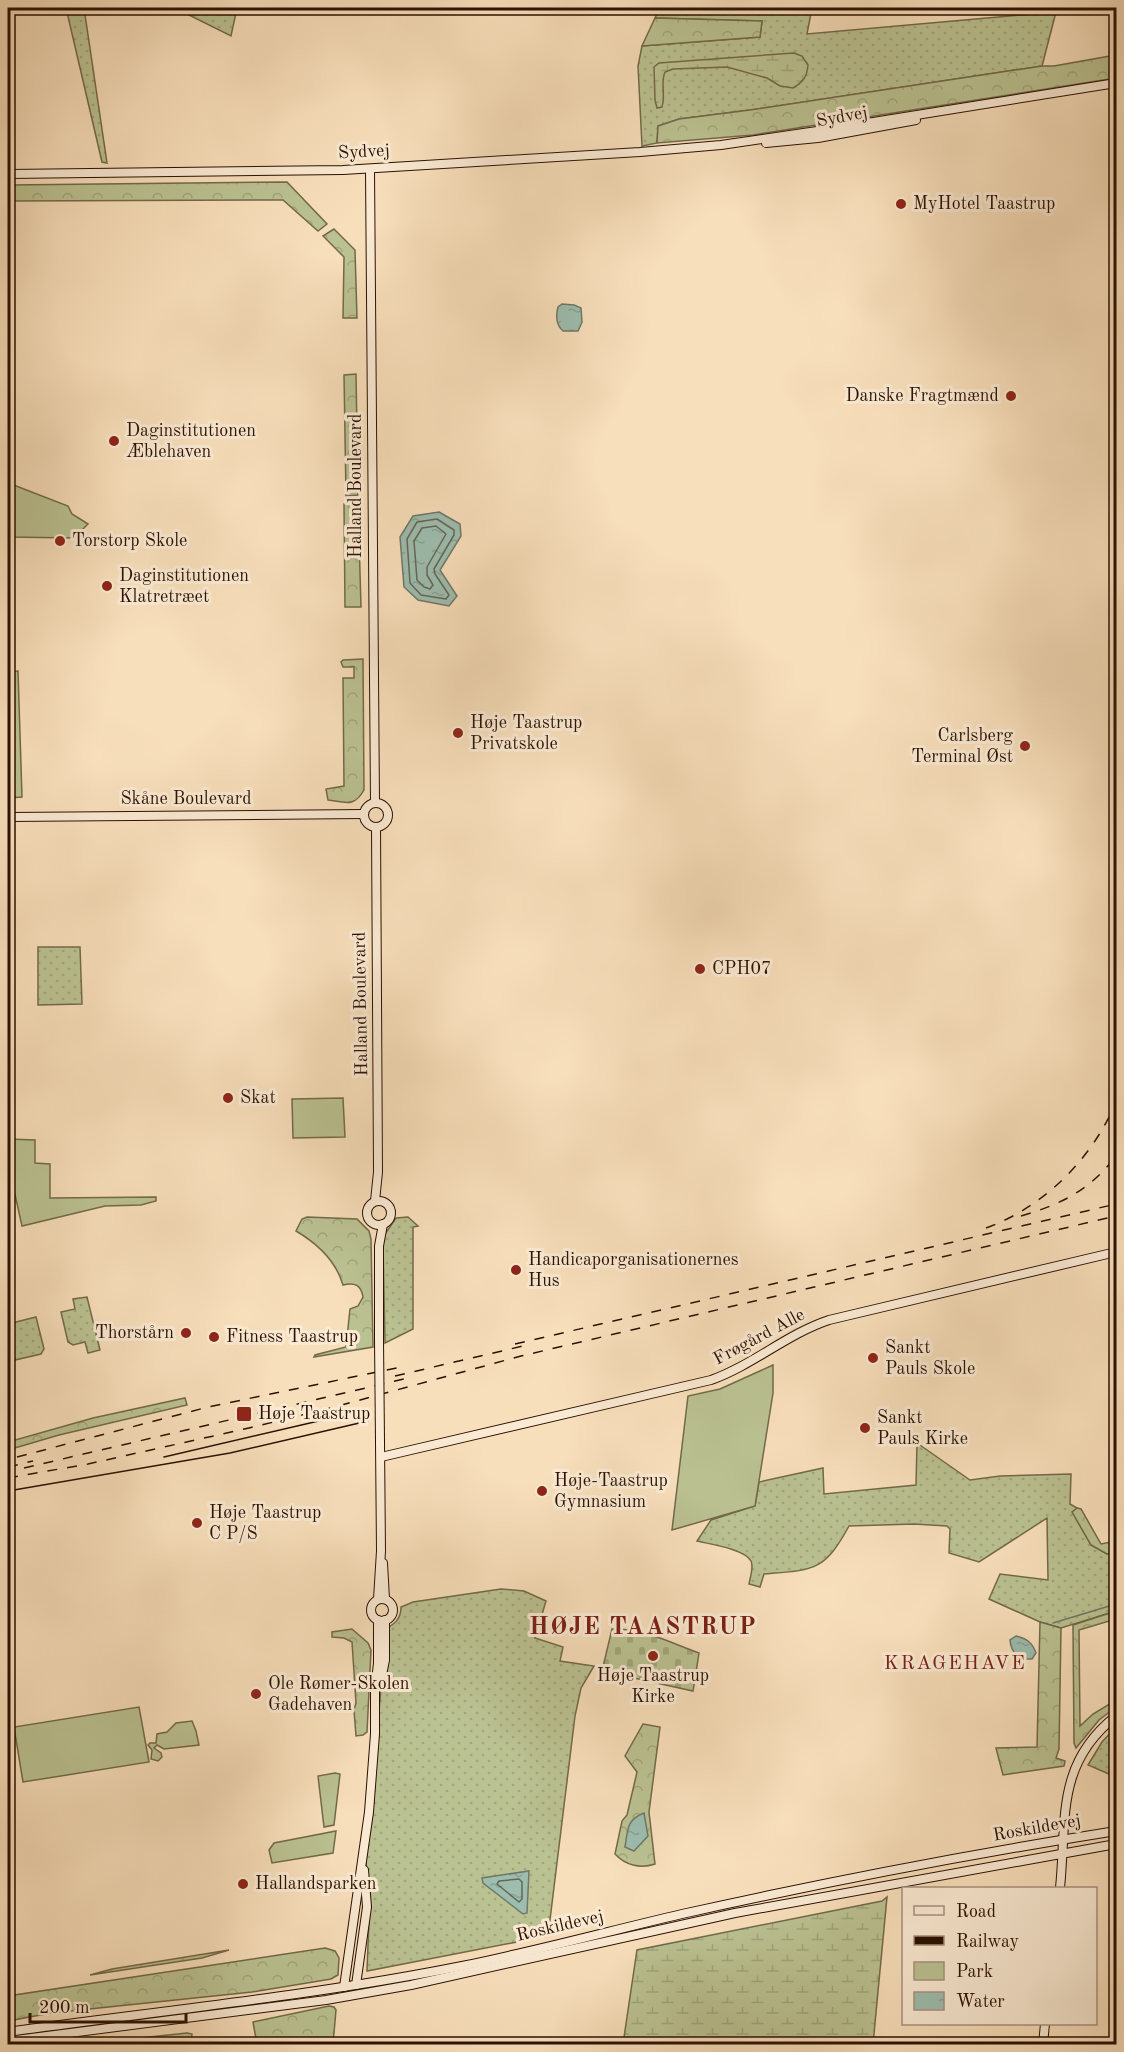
<svg xmlns="http://www.w3.org/2000/svg" width="1124" height="2052" font-family="'Old Standard TT',serif">
<style>
.grass{fill:url(#grass-dots);stroke:#73694a;stroke-width:1.5}
.forest{fill:url(#forest-crowns);stroke:#73694a;stroke-width:1.5}
.wetland{fill:url(#wetland-marsh);stroke:#73694a;stroke-width:1.5}
.cemetery{fill:url(#cemetery-stones);stroke:#73694a;stroke-width:1.5}
.park{fill:#bbc292;stroke:#73694a;stroke-width:1.5}
.water{fill:url(#water-ripples);stroke:#6f7869;stroke-width:1.5}
.lines{fill:none;stroke-linecap:round;stroke-linejoin:round}
.shore{stroke:#646658;stroke-width:1.5}
.stream{stroke:#6f7869;stroke-width:1.5}
.secondary-casing{stroke:#2b1001;stroke-width:10}
.secondary{stroke:#faead3;stroke-width:8}
.tram{stroke:#2b1001;stroke-width:1.5}
.rail{stroke:#2b1001;stroke-width:1.5;stroke-dasharray:10 10;stroke-linecap:butt}
.secondary-bridge-casing{stroke:#2b1001;stroke-width:10;stroke-linecap:butt}
.secondary-bridge{stroke:#faead3;stroke-width:8}
.poi-dot{fill:#8f2418;stroke:#faead3;stroke-width:2}
.labels{text-anchor:middle;dominant-baseline:central;stroke-width:6;stroke-linejoin:round;paint-order:stroke}
.street-label{font-size:18px;fill:#2b1001;stroke:#faead3}
.poi-label{font-size:18px;fill:#2b1001;stroke:#faead3;text-anchor:start}
.neighbourhood-label{font-size:20px;letter-spacing:1.5px;fill:#7a1f14;stroke:#faead3}
.district-label{font-size:24px;font-weight:bold;letter-spacing:1.5px;fill:#7a1f14;stroke:#faead3}
</style>
<defs>
<pattern id="grass-dots" width="8" height="8" patternUnits="userSpaceOnUse" patternTransform="scale(1.5)"><rect width="8" height="8" fill="#bbc292"/><path d="M2 2h.1M6 6h.1" fill="none" stroke="#a1a67c" stroke-width="1.8" stroke-linecap="round"/></pattern>
<pattern id="forest-crowns" width="20" height="18" patternUnits="userSpaceOnUse" patternTransform="scale(1.5)"><rect width="20" height="18" fill="#bbc292"/><path d="M2 6a3 3 0 1 1 6 0M12 15a3 3 0 1 1 6 0" fill="none" stroke="#a1a67c"/></pattern>
<pattern id="wetland-marsh" width="20" height="14" patternUnits="userSpaceOnUse" patternTransform="scale(1.5)"><rect width="20" height="14" fill="#bbc292"/><path d="M1 5h8M5 5V1M11 12h8M15 12V8" fill="none" stroke="#a1a67c"/></pattern>
<pattern id="cemetery-stones" width="16" height="16" patternUnits="userSpaceOnUse" patternTransform="scale(1.5)"><rect width="16" height="16" fill="#bbc292"/><path d="M2 7V4a2 2 0 0 1 4 0v3zM10 15v-3a2 2 0 0 1 4 0v3z" fill="#a1a67c"/></pattern>
<pattern id="water-ripples" width="26" height="14" patternUnits="userSpaceOnUse" patternTransform="scale(1.5)"><rect width="26" height="14" fill="#9dbdaf"/><path d="M2 4q2-2 4 0t4 0M15 11q2-2 4 0t4 0" fill="none" stroke="#87a195"/></pattern>
</defs>
<rect width="100%" height="100%" fill="#f8dfbb"/>
<filter id="stains"><feTurbulence type="fractalNoise" baseFrequency=".00333" numOctaves="4"/><feColorMatrix values="0 0 0 0 .2 0 0 0 0 .09 0 0 0 0 .02 0 0 0 .5 -.17"/></filter>
<radialGradient id="worn" r=".72"><stop offset=".6" stop-color="#630" stop-opacity="0"/><stop offset="1" stop-color="#630" stop-opacity=".3"/></radialGradient>
<g class="grass">
<polygon points="66,8 84,8 107,163 102,162"/>
<polygon points="175,8 237,8 231,36"/>
<polygon points="660,8 718,8 754,14 756,8 812,8 807,34 1056,12 1042,66 750,110 679,119 658,126 657,143 642,146 638,66 642,46 760,37 762,21 655,18"/>
<polygon points="38,947 80,947 82,1004 38,1005"/>
<polygon points="408,1217 418,1226 413,1227 413,1329 385,1343 383,1243 385,1234 396,1218"/>
<polygon points="87,1297 100,1350 88,1353 85,1342 73,1345 68,1342 61,1312 75,1309 73,1299"/>
<polygon points="36,1317 44,1349 41,1354 15,1360 8,1324"/>
<path d="M917,1443L970,1480L1000,1476L1071,1474L1070,1504L1077,1508L1073,1513L1091,1545L1107,1554L1116,1552V1611L1061,1628L1040,1622L989,1599L1000,1574L1048,1580L1047,1518L979,1562L949,1553L950,1529L947,1526L914,1524L849,1526C824,1572 813,1570 764,1574L760,1587L749,1584C750,1578 754,1567 751,1561C745,1549 709,1544 697,1541L711,1520L755,1506L759,1482L823,1468L824,1494L916,1485Z"/>
<path d="M501,1589L524,1591L546,1601L535,1638L563,1647L560,1661L594,1666L581,1688L575,1716L548,1936L367,1971L370,1893L366,1863L381,1688L386,1663L385,1629C395,1624 401,1619 401,1607L413,1602Z"/>
<polygon points="1116,1727 1116,1753 1115,1756 1116,1757 1116,1777 1088,1765 1102,1742"/>
<polygon points="229,1950 202,1958 90,1975 112,1969"/>
</g>
<g class="forest">
<polygon points="655,18 762,21 760,37 642,46"/>
<polygon points="1116,55 1116,78 753,135 657,143 658,126 679,119 750,110 1042,66 1054,66"/>
<polygon points="287,182 327,224 318,231 283,200 11,201 10,185"/>
<polygon points="334,229 355,250 357,318 343,318 344,257 323,236"/>
<polygon points="356,374 358,495 346,496 344,375"/>
<polygon points="344,504 358,504 361,607 345,607"/>
<path d="M363,659L364,790C354,808 345,802 328,800L326,789L344,786L343,678H354V667H343L341,662L343,660Z"/>
<path d="M307,1217L357,1219L369,1231L371,1239L373,1347L314,1357L315,1355L346,1347L350,1309L358,1306L363,1297C361,1285 355,1282 343,1285C336,1261 318,1244 296,1231L302,1219Z"/>
<polygon points="185,1398 187,1405 59,1435 8,1450 8,1442 93,1418"/>
<polygon points="1077,1508 1081,1509 1101,1544 1116,1541 1116,1552 1107,1554 1091,1545 1072,1512"/>
<polygon points="1116,1611 1116,1619 1079,1630 1080,1726 1093,1714 1116,1700 1116,1707 1099,1720 1076,1748 1074,1743 1073,1625"/>
<polygon points="1040,1622 1061,1628 1059,1749 1056,1758 1065,1761 1064,1766 1003,1775 996,1748 1037,1747"/>
<polygon points="352,1629 368,1643 371,1650 367,1732 363,1735 356,1736 354,1710 356,1703 352,1642 344,1638 332,1637 332,1632"/>
<path d="M643,1724L660,1727L649,1812L655,1864C640,1869 625,1865 615,1854L622,1821L627,1815L637,1772L625,1756Z"/>
<polygon points="325,1948 335,1951 339,1958 338,1975 331,1979 252,1992 51,2013 8,2021 8,1996"/>
<polygon points="329,2006 334,2007 336,2010 333,2044 257,2044 253,2022"/>
<polygon points="187,2033 192,2034 191,2044 83,2044"/>
</g>
<g class="wetland">
<path d="M794,53L802,56L808,65C807,77 803,82 793,88L780,86L767,78L727,67L673,69L665,72C660,83 666,95 662,107L657,108L655,100L654,67L659,63Z"/>
<polygon points="887,1897 873,2044 623,2044 637,1950 882,1901"/>
</g>
<path class="cemetery" d="M612,1629C643,1628 671,1643 699,1653L693,1691L602,1671Z"/>
<g class="park">
<polygon points="11,484 68,506 72,514 88,524 74,538 8,537 8,485"/>
<polygon points="18,671 22,797 8,798 8,672"/>
<polygon points="343,1098 345,1137 293,1138 292,1099"/>
<polygon points="8,1139 35,1140 35,1163 50,1164 50,1198 156,1197 156,1201 141,1205 105,1206 22,1226 12,1181 8,1182"/>
<polygon points="773,1365 773,1393 755,1506 672,1530 688,1396 720,1389"/>
<polygon points="139,1707 149,1762 23,1782 14,1727"/>
<polygon points="192,1721 196,1731 199,1745 164,1749 157,1745 154,1748 161,1753 162,1757 158,1761 151,1759 152,1750 148,1745 150,1743 156,1743 157,1734 167,1732 176,1723"/>
<polygon points="335,1773 340,1774 334,1825 324,1827 318,1776"/>
<polygon points="336,1831 333,1853 272,1863 269,1850 274,1843"/>
</g>
<g class="water">
<path d="M562,304L574,305L581,308L582,322L578,331H563C556,325 556,315 558,307Z"/>
<polygon points="439,512 460,524 461,536 440,570 457,596 449,606 418,600 404,587 400,537 413,516"/>
<path d="M1016,1636C1027,1639 1032,1642 1036,1653L1032,1659C1019,1660 1011,1653 1010,1640Z"/>
<path d="M644,1813L648,1836L634,1851L625,1847C628,1830 626,1820 644,1813Z"/>
<polygon points="529,1871 527,1913 523,1914 483,1883 482,1878"/>
</g>
<g class="lines">
<g class="shore">
<polygon points="437,519 454,530 454,535 434,569 435,574 449,595 446,599 421,595 410,583 407,539 417,522"/>
<polygon points="436,526 446,534 427,567 427,575 433,585 430,589 424,587 417,580 414,541 422,528"/>
<polygon points="519,1879 522,1882 522,1899 519,1902 497,1884 499,1881"/>
</g>
<polyline class="stream" points="1053,1623 1116,1604"/>
<g class="secondary-casing">
<g id="secondary">
<polyline points="766,143 818,138 916,120"/>
<polyline points="370,169 375,803"/>
<polyline points="8,174 343,170 640,152 721,145 817,131 1116,83"/>
<circle cx="376" cy="815" r="12"/>
<polyline points="8,817 364,814"/>
<circle cx="379" cy="1213" r="12"/>
<polyline points="375,1201 378,1172 376,827"/>
<polyline points="379,1339 379,1246 383,1224"/>
<path d="M381,1457L711,1380C753,1365 787,1334 829,1320L1116,1252"/>
<polyline points="383,1563 385,1599"/>
<polyline points="378,1599 381,1551 380,1442"/>
<circle cx="382" cy="1610" r="11"/>
<polyline points="381,1680 385,1660 385,1620"/>
<path d="M1060,1888C1067,1820 1055,1764 1116,1716"/>
<polyline points="356,1985 367,1907 364,1870"/>
<polyline points="344,1987 369,1812 375,1734 375,1690 378,1663 378,1620"/>
<path d="M8,2032C159,2011 312,1996 462,1966C536,1951 609,1931 682,1914C826,1882 971,1854 1116,1831"/>
<polyline points="8,2041 326,2000 411,1985 735,1913 1116,1844"/>
<polyline points="1043,2044 1045,2024"/>
</g>
</g>
<use href="#secondary" class="secondary"/>
<g class="tram">
<polyline points="164,1457 366,1410"/>
<polyline points="8,1491 230,1453 368,1421"/>
</g>
<g class="rail">
<path d="M1021,1216C1062,1204 1090,1190 1116,1156"/>
<path d="M986,1228C1044,1207 1092,1159 1116,1102"/>
<polyline points="515,1344 1116,1204"/>
<polyline points="395,1376 523,1346"/>
<polyline points="17,1457 208,1407 406,1366"/>
<polyline points="8,1467 33,1461"/>
<polyline points="24,1468 404,1379"/>
<polyline points="8,1478 88,1464 249,1428 327,1409 521,1356 1116,1216"/>
</g>
<g class="secondary-bridge-casing">
<polyline id="secondary-bridge" points="379,1339 380,1442"/>
</g>
<use href="#secondary-bridge" class="secondary-bridge"/>
</g>
<g class="poi-dot">
<circle cx="901" cy="204" r="6"/>
<circle cx="1011" cy="396" r="6"/>
<circle cx="114" cy="441" r="6"/>
<circle cx="60" cy="541" r="6"/>
<circle cx="107" cy="586" r="6"/>
<circle cx="458" cy="733" r="6"/>
<circle cx="1025" cy="746" r="6"/>
<circle cx="700" cy="969" r="6"/>
<circle cx="228" cy="1098" r="6"/>
<circle cx="516" cy="1270" r="6"/>
<circle cx="186" cy="1333" r="6"/>
<circle cx="214" cy="1337" r="6"/>
<circle cx="873" cy="1358" r="6"/>
<rect x="236" y="1406" width="16" height="16" rx="3"/>
<circle cx="865" cy="1428" r="6"/>
<circle cx="542" cy="1491" r="6"/>
<circle cx="197" cy="1523" r="6"/>
<circle cx="653" cy="1656" r="6"/>
<circle cx="256" cy="1694" r="6"/>
<circle cx="243" cy="1884" r="6"/>
</g>
<g class="labels">
<g class="street-label">
<text transform="translate(842 117) rotate(-10)">Sydvej</text>
<text transform="translate(364 152) rotate(-3)">Sydvej</text>
<text transform="translate(356 486) rotate(-90)">Halland Boulevard</text>
<text x="186" y="799">Skåne Boulevard</text>
<text transform="translate(361 1004) rotate(-91)">Halland Boulevard</text>
<text transform="translate(759 1337) rotate(-28)">Frøgård Alle</text>
<text transform="translate(1037 1828) rotate(-10)">Roskildevej</text>
<text transform="translate(560 1926) rotate(-13)">Roskildevej</text>
</g>
<g class="poi-label">
<text x="913" y="204">MyHotel Taastrup</text>
<text x="999" y="396" text-anchor="end">Danske Fragtmænd</text>
<text x="126" y="431">Daginstitutionen<tspan x="126" dy="21">Æblehaven</tspan></text>
<text x="72" y="541">Torstorp Skole</text>
<text x="119" y="576">Daginstitutionen<tspan x="119" dy="21">Klatretræet</tspan></text>
<text x="470" y="723">Høje Taastrup<tspan x="470" dy="21">Privatskole</tspan></text>
<text x="1013" y="736" text-anchor="end">Carlsberg<tspan x="1013" dy="21">Terminal Øst</tspan></text>
<text x="712" y="969">CPH07</text>
<text x="240" y="1098">Skat</text>
<text x="528" y="1260">Handicaporganisationernes<tspan x="528" dy="21">Hus</tspan></text>
<text x="174" y="1333" text-anchor="end">Thorstårn</text>
<text x="226" y="1337">Fitness Taastrup</text>
<text x="885" y="1348">Sankt<tspan x="885" dy="21">Pauls Skole</tspan></text>
<text x="258" y="1414">Høje Taastrup</text>
<text x="877" y="1418">Sankt<tspan x="877" dy="21">Pauls Kirke</tspan></text>
<text x="554" y="1481">Høje-Taastrup<tspan x="554" dy="21">Gymnasium</tspan></text>
<text x="209" y="1513">Høje Taastrup<tspan x="209" dy="21">C P/S</tspan></text>
<text x="653" y="1676" text-anchor="middle">Høje Taastrup<tspan x="653" dy="21">Kirke</tspan></text>
<text x="268" y="1684">Ole Rømer-Skolen<tspan x="268" dy="21">Gadehaven</tspan></text>
<text x="255" y="1884">Hallandsparken</text>
</g>
<g class="neighbourhood-label">
<text x="955" y="1664">KRAGEHAVE</text>
</g>
<g class="district-label">
<text x="643" y="1628">HØJE TAASTRUP</text>
</g>
</g>
<rect width="1124" height="2052" fill="none" stroke="#f8dfbb" stroke-width="30"/>
<rect x="9" y="9" width="1106" height="2034" fill="none" stroke="#2b1001" stroke-width="3"/>
<rect x="15" y="15" width="1094" height="2022" fill="none" stroke="#2b1001" stroke-width="1.5"/>
<rect x="902" y="1887" width="195" height="138" fill="#faead3" stroke="#a7937f" stroke-width="1.5"/>
<rect x="914" y="1906" width="30" height="9" fill="#faead3" stroke="#a7937f" stroke-width="1.5"/>
<text x="956" y="1917" font-size="18" fill="#2b1001">Road</text>
<rect x="914" y="1936" width="30" height="9" fill="#2b1001" stroke="#a7937f" stroke-width="1.5"/>
<text x="956" y="1947" font-size="18" fill="#2b1001">Railway</text>
<rect x="914" y="1962" width="30" height="18" fill="#bbc292" stroke="#a7937f" stroke-width="1.5"/>
<text x="956" y="1977" font-size="18" fill="#2b1001">Park</text>
<rect x="914" y="1992" width="30" height="18" fill="url(#water-ripples)" stroke="#a7937f" stroke-width="1.5"/>
<text x="956" y="2007" font-size="18" fill="#2b1001">Water</text>
<path d="M30 2013v9h156v-9" fill="none" stroke="#2b1001" stroke-width="3"/>
<text x="39" y="2013" font-size="18" fill="#2b1001" stroke="#faead3" stroke-width="4.5" paint-order="stroke">200 m</text>
<rect width="100%" height="100%" filter="url(#stains)"/>
<rect width="100%" height="100%" fill="url(#worn)"/>
</svg>
